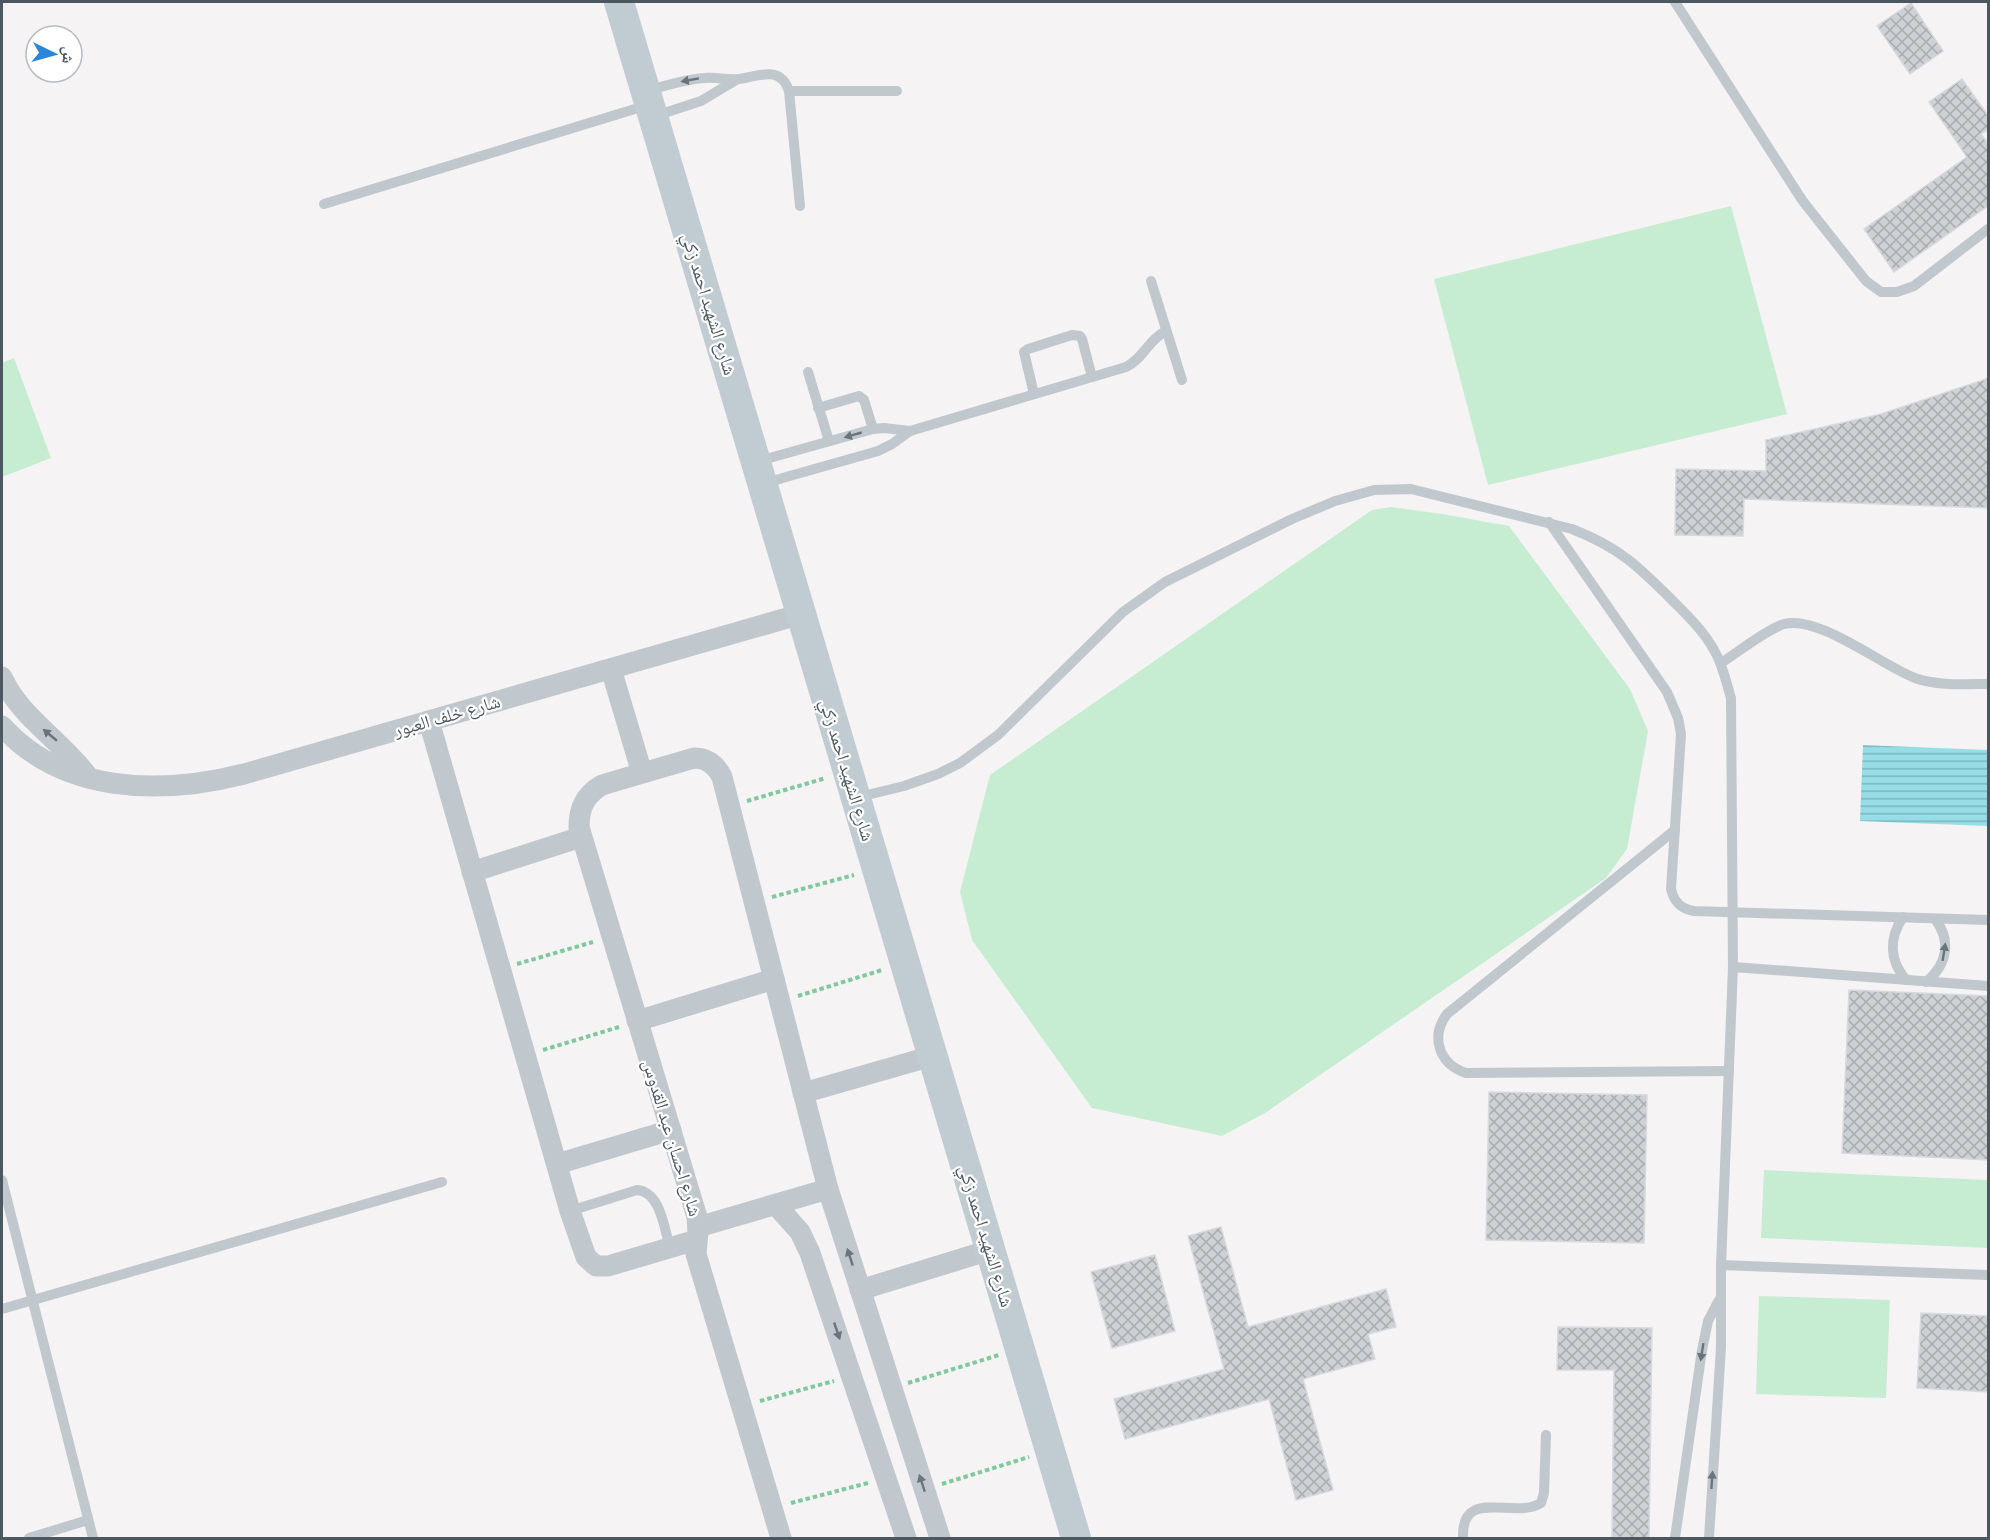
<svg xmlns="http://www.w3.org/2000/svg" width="1990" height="1540" font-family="Karla,'Noto Naskh Arabic',sans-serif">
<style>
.green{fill:#c6edd2}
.water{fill:url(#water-rules)}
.building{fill:url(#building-cross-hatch);stroke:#d7dadd;stroke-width:1.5}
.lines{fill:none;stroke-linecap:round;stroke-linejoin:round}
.path{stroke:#80c99e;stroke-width:4;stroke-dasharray:4.5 3;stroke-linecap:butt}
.lane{stroke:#c0c8ce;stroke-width:10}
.street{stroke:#c0c8ce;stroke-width:21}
.secondary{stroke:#c0cbd2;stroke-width:30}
.oneway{fill:#69747b}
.labels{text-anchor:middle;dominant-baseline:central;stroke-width:4.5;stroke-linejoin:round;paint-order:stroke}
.street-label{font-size:18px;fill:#4c585f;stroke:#fff}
</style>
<defs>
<pattern id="water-rules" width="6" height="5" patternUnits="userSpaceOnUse" patternTransform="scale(1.5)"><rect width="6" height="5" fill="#97dde6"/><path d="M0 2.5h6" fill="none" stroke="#7db6be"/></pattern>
<pattern id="building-cross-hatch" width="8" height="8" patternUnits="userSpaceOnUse" patternTransform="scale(1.5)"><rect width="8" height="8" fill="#cdd0d4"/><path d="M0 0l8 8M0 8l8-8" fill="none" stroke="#a9acaf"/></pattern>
</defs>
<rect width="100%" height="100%" fill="#f5f3f3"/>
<g class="green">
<polygon points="1731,206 1787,414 1488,485 1434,279"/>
<polygon points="14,358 51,458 2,477 2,363"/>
<polygon points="1391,507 1442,514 1509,526 1630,689 1648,731 1627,849 1606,878 1265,1113 1222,1136 1092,1108 972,940 960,892 990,775 1372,510"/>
<polygon points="1764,1170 1988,1180 1988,1248 1761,1238"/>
<polygon points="1759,1296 1890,1300 1886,1398 1756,1394"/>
</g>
<polygon class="water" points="1863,745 1988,750 1988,826 1860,821"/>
<g class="building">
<polygon points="1911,3 1943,51 1910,74 1877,26"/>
<polygon points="1962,79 1989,117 1989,129 1981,134 1989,145 1989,205 1894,272 1864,229 1967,157 1929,102"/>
<polygon points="1989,378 1989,508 1744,499 1743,536 1675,535 1676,469 1766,471 1766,440 1881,414"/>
<polygon points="1849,990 1989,996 1989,1160 1842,1153"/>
<polygon points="1489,1092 1647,1095 1644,1243 1486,1240"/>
<polygon points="1221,1227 1248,1327 1386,1289 1396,1327 1368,1334 1375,1359 1303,1379 1333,1490 1296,1500 1269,1399 1125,1439 1114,1399 1224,1369 1188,1236"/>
<polygon points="1155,1255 1175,1331 1112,1348 1091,1272"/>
<polygon points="1921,1313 1989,1316 1989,1392 1917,1388"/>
<polygon points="1558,1327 1652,1328 1649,1538 1612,1537 1614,1370 1557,1370"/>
</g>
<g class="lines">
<g class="path">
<polyline points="747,801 826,778"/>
<polyline points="772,897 854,875"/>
<polyline points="517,964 593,942"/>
<polyline points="798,996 882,970"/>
<polyline points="543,1050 619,1027"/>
<polyline points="908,1383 999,1355"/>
<polyline points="760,1401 834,1381"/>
<polyline points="942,1484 1029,1457"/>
<polyline points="791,1503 868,1483"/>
</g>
<g class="lane">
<polyline points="1675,2 1802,200 1866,281 1881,292 1897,292 1914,286 1988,229"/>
<path d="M646,91C665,86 685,79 705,78C716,77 727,80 738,79C758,77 780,64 789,91L800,206"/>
<polyline points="789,91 897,91"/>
<polyline points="655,116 701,101 736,80"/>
<polyline points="324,204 648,105"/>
<polyline points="1151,281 1182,380"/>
<polyline points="808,372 829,441"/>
<polyline points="1034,394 1024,352 1028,349 1072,335 1080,336 1082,339 1092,377"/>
<polyline points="818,408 859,396 864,400 873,429"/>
<polyline points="759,461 873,429 884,428 910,431"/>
<path d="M765,483L878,451L892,444L910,431L1126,367C1143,359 1149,339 1166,331"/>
<path d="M1549,522L1667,692L1678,718L1681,734L1671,889C1674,902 1681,909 1694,911L1988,920"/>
<path d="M1721,663C1737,653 1767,629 1784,624C1819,615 1881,665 1915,678C1937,686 1965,684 1988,684"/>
<path d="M859,797L904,786L938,774L960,763L998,735L1123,612L1165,582L1292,519L1335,501L1374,490L1411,489L1572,529C1621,548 1640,568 1676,604C1690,618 1704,632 1714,650C1723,665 1726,682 1731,698L1733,967L1721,1265V1347L1709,1538"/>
<path d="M1675,830L1447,1014C1430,1037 1439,1064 1466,1073L1729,1071"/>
<path d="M1903,917C1889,938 1889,960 1906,980"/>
<polyline points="1733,967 1988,986"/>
<path d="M1926,982C1947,965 1952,941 1935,919"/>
<polyline points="2,1180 93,1538"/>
<path d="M570,1211L637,1190C661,1192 664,1229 670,1247"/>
<polyline points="1721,1265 1988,1275"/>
<polyline points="2,1309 442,1182"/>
<polyline points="29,1538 88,1520"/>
<path d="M1463,1538C1461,1486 1514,1520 1541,1503L1544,1493L1546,1435"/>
<polyline points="1675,1538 1702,1350 1708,1321 1719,1300"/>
</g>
<g class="street">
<polyline points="611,669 642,773"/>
<path d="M2,677C21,719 63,741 89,778"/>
<polyline points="429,721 570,1211 586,1257 596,1266 608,1266 696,1240"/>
<path d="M2,726C63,794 161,795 244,774L801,614"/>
<polyline points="472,872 581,837"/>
<polyline points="637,1021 774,979"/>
<polyline points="803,1093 932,1056"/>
<polyline points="557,1164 671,1130"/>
<polyline points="776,1205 800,1232 810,1253 906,1538"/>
<polyline points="698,1227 828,1189"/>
<polyline points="860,1290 990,1250"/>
<path d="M781,1538L696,1254L698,1232L697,1217L579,827C579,808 585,795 602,785L694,758C707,758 716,765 722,777L828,1189L940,1538"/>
</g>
<polyline class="secondary" points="619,2 1076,1538"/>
</g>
<defs><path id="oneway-solid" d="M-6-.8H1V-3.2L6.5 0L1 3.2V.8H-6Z" transform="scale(1.5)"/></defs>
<g class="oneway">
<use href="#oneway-solid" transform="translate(690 80) rotate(170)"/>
<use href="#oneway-solid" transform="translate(853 435) rotate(164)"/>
<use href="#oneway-solid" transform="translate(50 735) rotate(-140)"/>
<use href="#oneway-solid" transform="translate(1944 952) rotate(-81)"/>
<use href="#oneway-solid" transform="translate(850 1257) rotate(-108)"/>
<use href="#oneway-solid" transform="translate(837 1331) rotate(71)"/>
<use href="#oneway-solid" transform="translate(1702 1352) rotate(99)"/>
<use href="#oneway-solid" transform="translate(1712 1480) rotate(-86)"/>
<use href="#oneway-solid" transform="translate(922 1483) rotate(-108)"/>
</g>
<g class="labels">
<g class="street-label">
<text transform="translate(709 304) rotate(73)">شارع الشهيد احمد زكي</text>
<text transform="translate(447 716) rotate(-16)">شارع خلف العبور</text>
<text transform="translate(847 770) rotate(73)">شارع الشهيد احمد زكي</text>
<text transform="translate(672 1138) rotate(73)">شارع احسان عبد القدوس</text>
<text transform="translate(986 1236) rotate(73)">شارع الشهيد احمد زكي</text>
</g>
</g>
<rect width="1990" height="1540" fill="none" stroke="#4c585f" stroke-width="6"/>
<g transform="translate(54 54) rotate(95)"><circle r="28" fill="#ffffff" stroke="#b7bcbf" stroke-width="1.5"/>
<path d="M0-4.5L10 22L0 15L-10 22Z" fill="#2a86d8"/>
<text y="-9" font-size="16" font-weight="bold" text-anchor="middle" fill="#4c585f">ش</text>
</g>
</svg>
